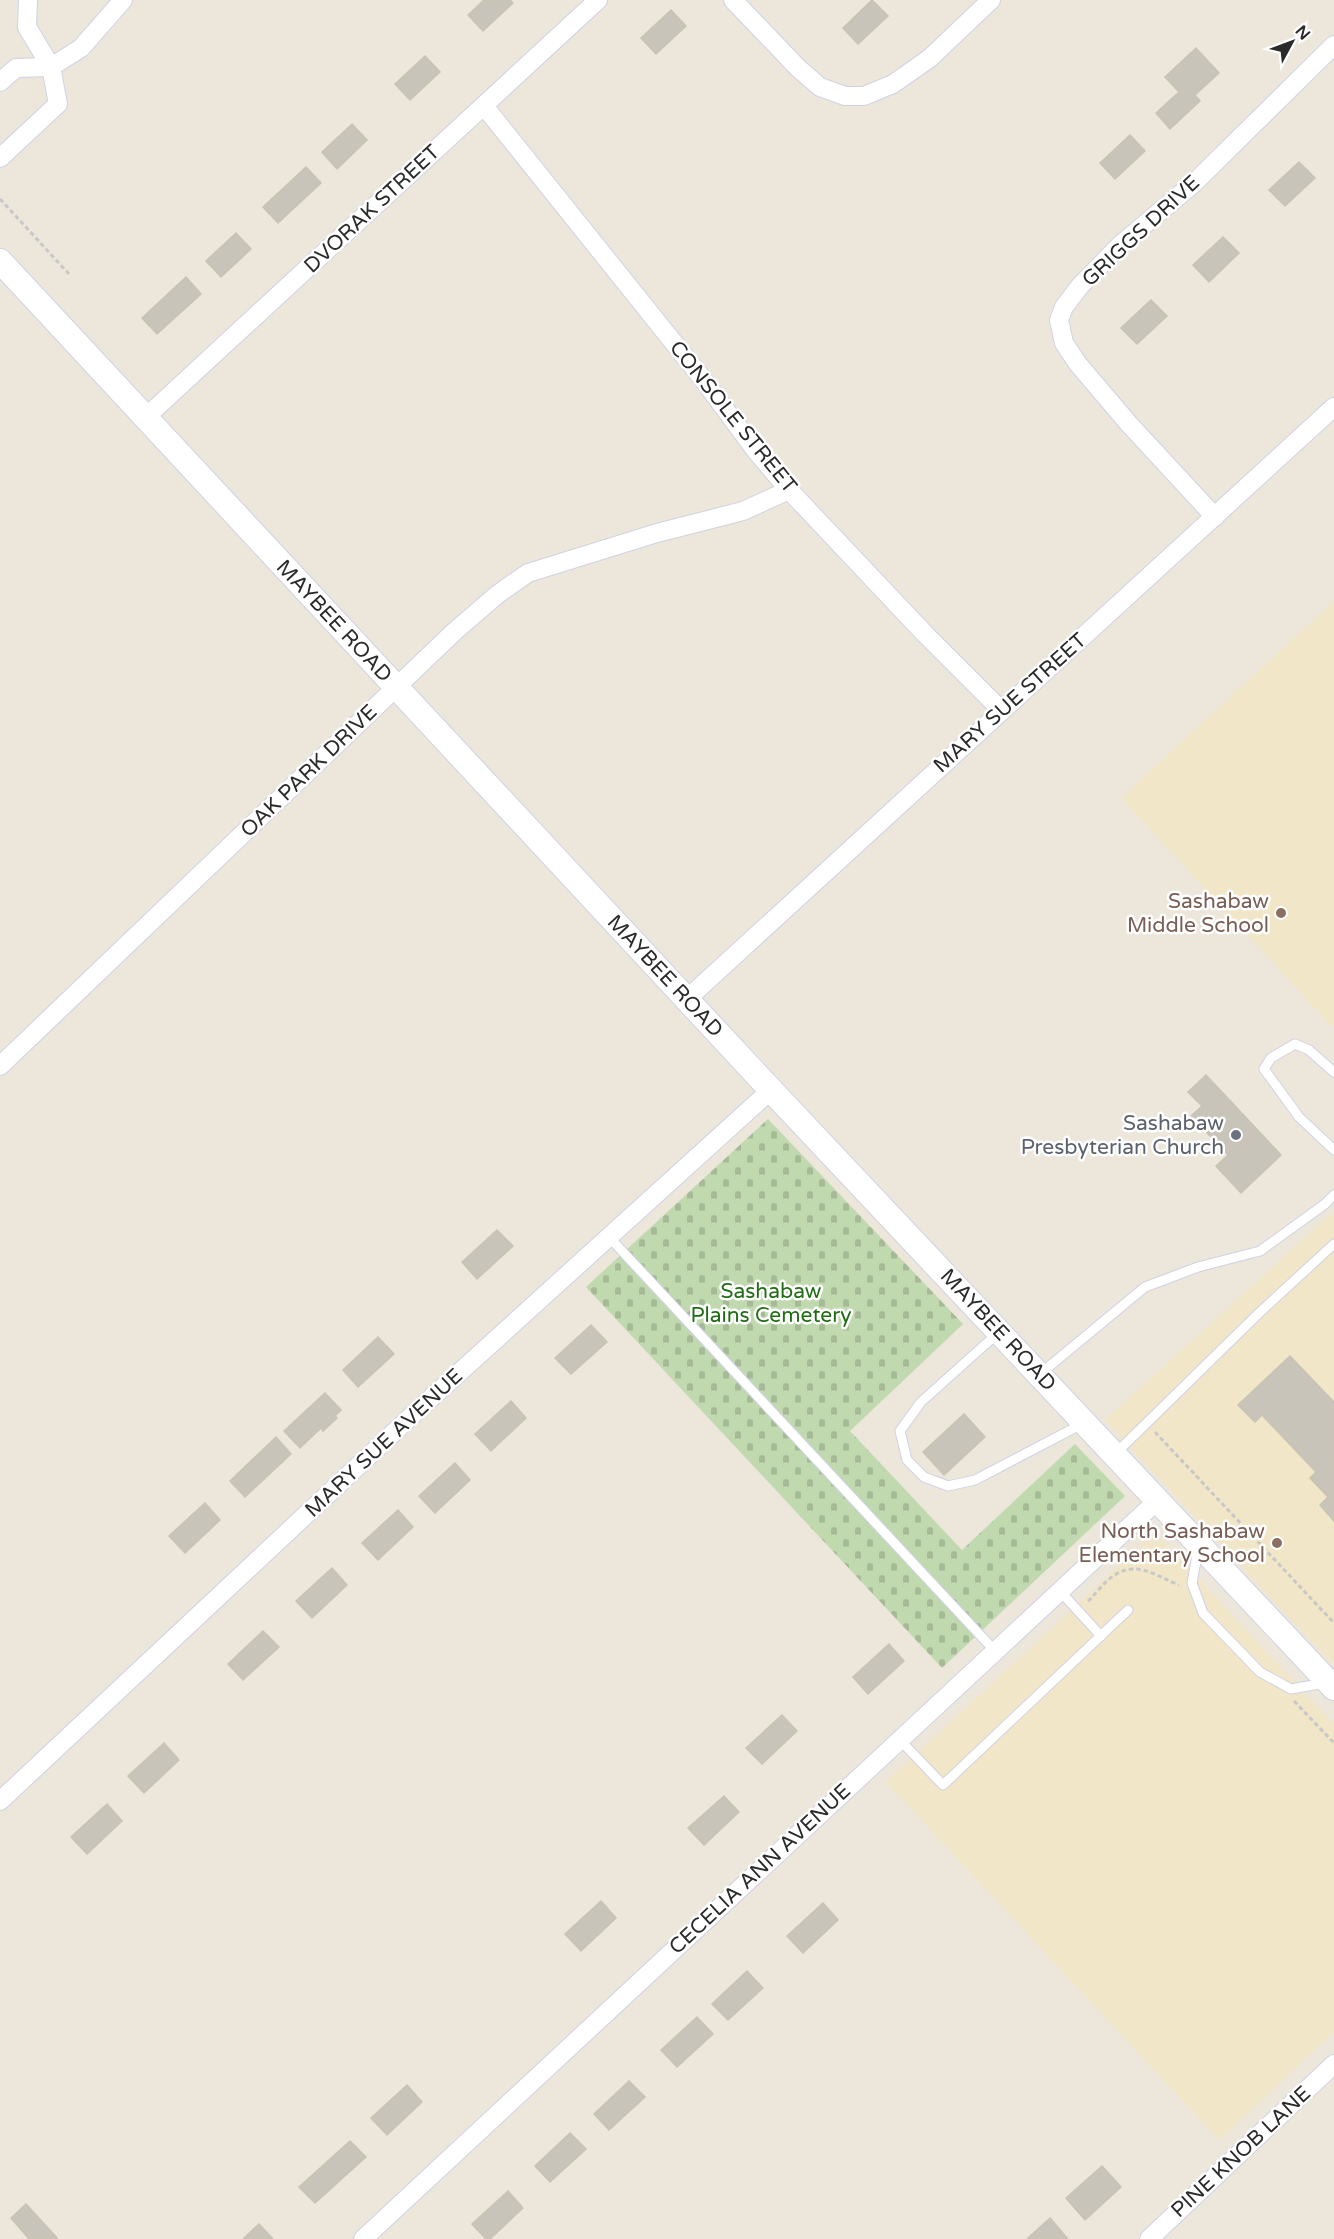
<svg xmlns="http://www.w3.org/2000/svg" width="1334" height="2239" font-family="'Varela Round',sans-serif">
<style>
.education{fill:#f1e6c7}
.cemetery{fill:url(#cemetery-stones)}
.building{fill:#c8c4b9;stroke:#c9c3b3;stroke-width:1.5}
.lines{fill:none;stroke-linecap:round;stroke-linejoin:round}
.lane-casing{stroke:#cfd2e4;stroke-width:11}
.street-casing{stroke:#cfd2e4;stroke-width:20}
.secondary-casing{stroke:#cfd2e4;stroke-width:26}
.path{stroke:#c8c8c8;stroke-width:3;stroke-dasharray:4.5 3;stroke-linecap:butt}
.lane{stroke:#fff;stroke-width:9}
.street{stroke:#fff;stroke-width:18}
.secondary{stroke:#fff;stroke-width:24}
.education-dot{fill:#8d6e63;stroke:#fff;stroke-width:2}
.worship-dot{fill:#6b7280;stroke:#fff;stroke-width:2}
.labels{text-anchor:middle;dominant-baseline:central;stroke-width:5;stroke-linejoin:round;paint-order:stroke}
.street-label{font-size:21px;fill:#2a2a2a;stroke:#fff}
.education-label{font-size:21px;fill:#785e54;stroke:#fff;text-anchor:end}
.worship-label{font-size:21px;fill:#5b616d;stroke:#fff;text-anchor:end}
.park-label{font-size:21px;fill:#206e13;stroke:#fff}
</style>
<defs>
<pattern id="cemetery-stones" width="16" height="16" patternUnits="userSpaceOnUse" patternTransform="scale(1.5)"><rect width="16" height="16" fill="#c1d9af"/><path d="M2 7V4a2 2 0 0 1 4 0v3zM10 15v-3a2 2 0 0 1 4 0v3z" fill="#a6ba97"/></pattern>
</defs>
<rect width="100%" height="100%" fill="#ede6da"/>
<g class="education">
<polygon points="1334,601 1334,1029 1121,798"/>
<polygon points="1334,1211 1334,1666 1105,1420"/>
<polygon points="1155,1532 1334,1724 1334,2032 1219,2140 886,1782"/>
</g>
<polygon class="cemetery" points="768,1119 963,1324 850,1431 962,1550 1075,1444 1125,1496 942,1668 586,1287"/>
<g class="building">
<polygon points="484,0 510,0 513,3 483,31 468,15"/>
<polygon points="872,0 888,16 858,44 843,28"/>
<polygon points="671,10 686,26 656,54 641,38"/>
<polygon points="1196,48 1219,73 1195,95 1200,101 1170,129 1156,113 1179,92 1165,77"/>
<polygon points="425,56 440,72 410,100 395,84"/>
<polygon points="352,124 367,140 337,169 322,152"/>
<polygon points="1130,135 1145,151 1115,179 1100,163"/>
<polygon points="1299,162 1315,178 1285,206 1269,190"/>
<polygon points="306,167 321,183 278,223 263,207"/>
<polygon points="236,233 251,249 221,277 206,261"/>
<polygon points="1223,237 1239,253 1209,282 1193,265"/>
<polygon points="186,277 201,294 157,334 142,318"/>
<polygon points="1151,300 1167,316 1137,344 1121,328"/>
<polygon points="1206,1075 1281,1155 1241,1193 1216,1166 1228,1155 1191,1116 1202,1106 1188,1092"/>
<polygon points="497,1230 513,1246 477,1279 462,1262"/>
<polygon points="591,1325 607,1342 571,1374 555,1358"/>
<polygon points="378,1337 394,1354 358,1387 343,1370"/>
<polygon points="1290,1356 1334,1402 1334,1521 1320,1505 1328,1497 1310,1478 1316,1472 1262,1415 1255,1422 1238,1405"/>
<polygon points="325,1393 341,1410 335,1416 337,1418 323,1431 321,1428 300,1448 284,1431"/>
<polygon points="511,1401 526,1418 491,1451 475,1434"/>
<polygon points="964,1414 985,1437 944,1475 923,1452"/>
<polygon points="276,1437 291,1454 245,1497 230,1481"/>
<polygon points="455,1463 470,1480 435,1513 419,1496"/>
<polygon points="205,1503 220,1520 185,1553 169,1536"/>
<polygon points="398,1510 413,1527 378,1560 362,1543"/>
<polygon points="332,1568 347,1585 312,1618 296,1601"/>
<polygon points="263,1631 279,1647 243,1680 228,1664"/>
<polygon points="889,1644 904,1661 868,1694 853,1677"/>
<polygon points="782,1715 797,1731 762,1764 746,1748"/>
<polygon points="164,1743 179,1760 144,1793 128,1776"/>
<polygon points="724,1796 739,1812 704,1845 688,1828"/>
<polygon points="107,1804 122,1821 87,1854 71,1837"/>
<polygon points="601,1901 616,1918 581,1951 565,1934"/>
<polygon points="823,1903 838,1920 803,1953 787,1936"/>
<polygon points="747,1971 763,1988 728,2020 712,2004"/>
<polygon points="697,2017 713,2034 677,2067 661,2050"/>
<polygon points="629,2081 645,2097 609,2130 594,2114"/>
<polygon points="407,2085 422,2102 387,2135 371,2118"/>
<polygon points="570,2133 586,2149 550,2182 535,2166"/>
<polygon points="350,2141 366,2157 315,2203 299,2187"/>
<polygon points="1102,2166 1121,2187 1085,2220 1066,2198"/>
<polygon points="508,2191 523,2208 490,2239 486,2239 472,2224"/>
<polygon points="26,2204 58,2239 29,2239 11,2218"/>
<polygon points="1050,2218 1068,2239 1027,2239"/>
<polygon points="259,2224 273,2239 243,2239"/>
</g>
<g class="lines">
<g class="lane-casing">
<g id="lane">
<polyline points="1334,1072 1309,1050 1295,1044 1271,1058 1264,1069 1299,1117 1334,1150"/>
<polyline points="609,1237 995,1651"/>
<polyline points="998,1333 921,1402 900,1431 907,1460 924,1477 948,1486 975,1480 1082,1424"/>
<polyline points="1040,1374 1145,1287 1198,1267 1260,1251 1325,1204 1334,1195"/>
<polyline points="1115,1454 1259,1313 1334,1244"/>
<polyline points="1198,1550 1192,1583 1203,1613 1260,1672 1291,1689 1325,1683"/>
<polyline points="1060,1591 1101,1636"/>
<polyline points="899,1739 943,1785 1128,1610"/>
</g>
</g>
<g class="street-casing">
<g id="street">
<polyline points="733,0 798,68 820,87 845,96 864,96 893,84 930,58 991,0"/>
<polyline points="51,67 81,48 123,0"/>
<polyline points="0,82 16,68 51,67"/>
<polyline points="484,106 702,378 756,451 789,490 925,634 1002,711"/>
<polyline points="0,158 58,104 51,67 27,27 28,0"/>
<polyline points="145,418 598,0"/>
<polyline points="1215,517 1129,424 1078,364 1064,343 1059,320 1064,307 1080,286 1119,246 1194,183 1334,45"/>
<polyline points="687,999 1334,407"/>
<polyline points="0,1066 455,631 498,594 528,573 657,533 743,511 789,490"/>
<polyline points="0,1801 419,1409 771,1090"/>
<polyline points="363,2239 1158,1500"/>
<polyline points="1149,2239 1334,2064"/>
</g>
</g>
<g class="secondary-casing">
<polyline id="secondary" points="0,261 771,1090 1334,1688"/>
</g>
<g class="path">
<polyline points="0,199 69,274"/>
<polyline points="1155,1432 1334,1623"/>
<path d="M1088,1601C1095,1595 1101,1586 1108,1580C1134,1558 1152,1574 1179,1585"/>
<polyline points="1294,1701 1334,1743"/>
</g>
<use href="#lane" class="lane"/>
<use href="#street" class="street"/>
<use href="#secondary" class="secondary"/>
</g>
<g class="education-dot">
<circle cx="1281" cy="913" r="6"/>
<circle cx="1277" cy="1543" r="6"/>
</g>
<circle class="worship-dot" cx="1236" cy="1135" r="6"/>
<g class="labels">
<g class="street-label">
<text transform="translate(372 209) rotate(-43)">DVORAK STREET</text>
<text transform="translate(1141 231) rotate(-43)">GRIGGS DRIVE</text>
<text transform="translate(733 417) rotate(51)">CONSOLE STREET</text>
<text transform="translate(334 621) rotate(47)">MAYBEE ROAD</text>
<text transform="translate(1010 703) rotate(-42)">MARY SUE STREET</text>
<text transform="translate(309 771) rotate(-44)">OAK PARK DRIVE</text>
<text transform="translate(665 976) rotate(47)">MAYBEE ROAD</text>
<text transform="translate(998 1330) rotate(47)">MAYBEE ROAD</text>
<text transform="translate(384 1443) rotate(-43)">MARY SUE AVENUE</text>
<text transform="translate(760 1869) rotate(-43)">CECELIA ANN AVENUE</text>
<text transform="translate(1241 2152) rotate(-43)">PINE KNOB LANE</text>
</g>
<g class="education-label">
<text x="1269" y="901">Sashabaw<tspan x="1269" dy="24">Middle School</tspan></text>
<text x="1265" y="1531">North Sashabaw<tspan x="1265" dy="24">Elementary School</tspan></text>
</g>
<g class="worship-label">
<text x="1224" y="1123">Sashabaw<tspan x="1224" dy="24">Presbyterian Church</tspan></text>
</g>
<g class="park-label">
<text x="771" y="1291">Sashabaw<tspan x="771" dy="24">Plains Cemetery</tspan></text>
</g>
</g>
<g transform="translate(1292 42) rotate(49)" stroke="#ffffff" stroke-width="4.5" paint-order="stroke">
<path d="M0-4.5L10 22L0 15L-10 22Z" fill="#2a2a2a"/>
<text y="-9" font-size="16" font-weight="bold" text-anchor="middle" fill="#2a2a2a">N</text>
</g>
</svg>
